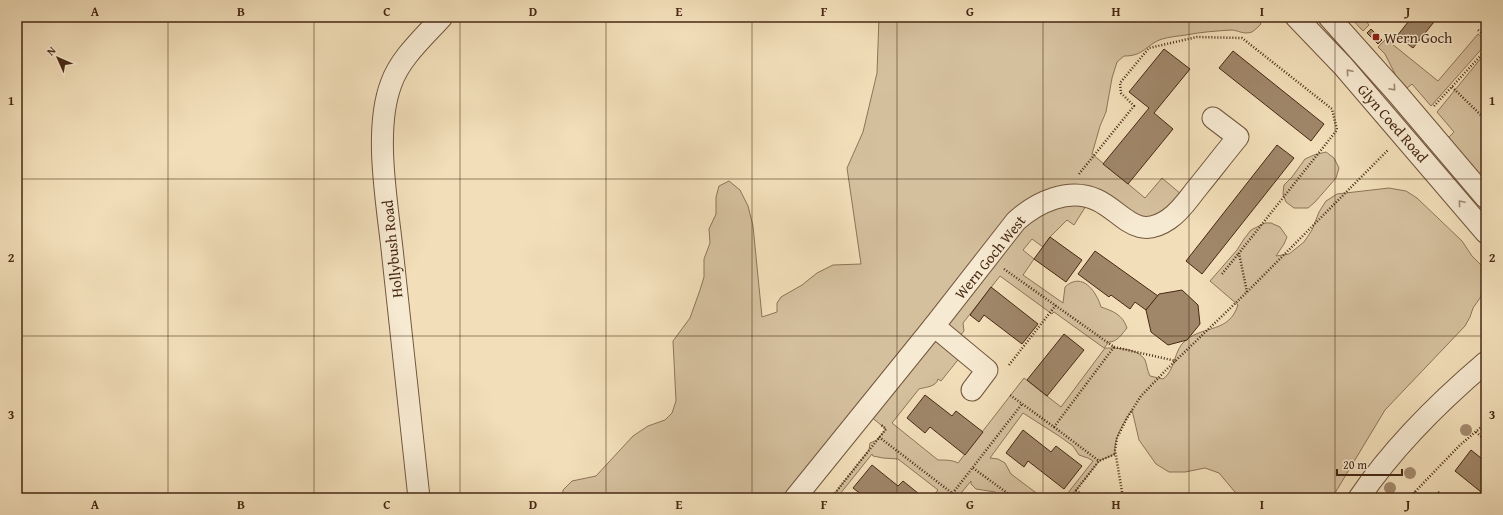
<svg xmlns="http://www.w3.org/2000/svg" width="1503" height="515" font-family="'Gentium Book Plus',serif">
<style>
.green{fill:#d5c09e;stroke:#8e7458}
.building{fill:#a0876a;stroke:#472813}
.lines{fill:none;stroke-linecap:round;stroke-linejoin:round}
.minor-casing{stroke:#72563d;stroke-width:23}
.path{stroke:#472813;stroke-width:2.5;stroke-dasharray:1 2;stroke-linecap:butt}
.minor{stroke:#f7ead2;stroke-width:21}
.tree{fill:#a38b6e}
.oneway{stroke:#9f8972}
.grid{fill:none;stroke:#472813;stroke-width:1;stroke-opacity:0.55}
.poi-dot{fill:#8f2418;stroke:#f7ead2;stroke-width:1.5}
.labels{text-anchor:middle;dominant-baseline:central;stroke-width:3;stroke-linejoin:round;paint-order:stroke}
.poi-label{font-size:15px;fill:#472813;stroke:#f7ead2;text-anchor:start}
.street-label{font-size:15px;fill:#472813;stroke:#f7ead2}
.neatline{fill:none;stroke:#472813;stroke-width:1.5}
.grid-label{font-size:13px;text-anchor:middle;font-weight:bold;fill:#472813}
</style>
<rect width="100%" height="100%" fill="#f2dfba"/>
<filter id="stains"><feTurbulence type="fractalNoise" baseFrequency=".005" numOctaves="4"/><feColorMatrix values="0 0 0 0 .2 0 0 0 0 .09 0 0 0 0 .02 0 0 0 .5 -.17"/></filter>
<radialGradient id="worn" r=".72"><stop offset=".6" stop-color="#630" stop-opacity="0"/><stop offset="1" stop-color="#630" stop-opacity=".3"/></radialGradient>
<g class="green">
<path d="M879,17H1256L1261,24C1259,26 1255,30 1252,32C1243,35 1238,30 1231,30C1216,31 1201,32 1186,35C1178,36 1169,37 1162,39C1145,45 1145,56 1124,56L1117,62L1112,78L1106,112L1100,126L1092,154L1145,198L1162,178L1188,200L1157,224L1091,198L1074,225L1067,220L1050,237L1043,247L1032,239L1023,250L1034,259L1023,275L1063,303L1065,287C1067,285 1070,283 1073,282C1087,277 1098,296 1101,307C1113,311 1123,315 1127,328C1122,334 1117,342 1109,342L1104,348L1054,312L1052,314L1000,276L963,323L964,331L954,343L965,351L941,381L938,379C936,387 926,387 919,389L892,423L938,460C945,460 953,460 958,463L1024,378L1061,407L1105,348C1117,348 1138,348 1145,360C1147,365 1147,370 1150,376L1163,379C1176,370 1173,350 1186,340C1205,325 1229,333 1238,305L1210,281L1237,250L1244,239L1251,230L1265,223H1271L1280,227L1287,237L1284,244L1276,256L1289,254L1304,242L1312,230L1319,212L1326,201L1337,194L1389,188L1406,191L1417,198L1462,241L1472,256L1482,266L1486,275L1484,288L1480,298L1473,308L1470,317L1465,326L1385,410L1332,498H1240L1219,473L1205,468L1185,472H1169L1156,464L1139,440L1132,410C1124,422 1113,439 1115,454L1099,461L1070,498H1064L1093,461L1088,458L1079,455L1073,446L1059,436L1023,413L990,458L998,459L1005,463L1011,474L1043,498H1003L995,492L976,489L971,484V481L957,498H931L938,490L898,459L883,458L873,456L872,454L840,494L845,498H831L869,450L870,443L877,440L886,429L865,412L795,498H562L563,490L572,481L596,476L633,436L648,426L665,420L672,413L676,401L673,341L690,318L700,290L704,277V259L710,243L709,229L716,214V197L719,186L729,181L740,190L748,206L753,226L762,317L777,312V303L781,297L802,285L817,273L833,265L861,264L847,168L863,132L877,73Z"/>
<polygon points="1350,17 1363,17 1369,25 1363,31"/>
<polygon points="1478,34 1486,41 1486,44 1431,106 1412,84 1407,88 1397,78 1385,54 1378,47 1386,39 1438,81"/>
<polygon points="1486,52 1486,185 1448,138 1454,132 1437,112"/>
<polygon points="1326,152 1334,158 1339,168 1336,178 1315,202 1308,208 1294,208 1286,202 1283,194 1284,185 1292,177 1305,159 1314,155"/>
</g>
<g class="building">
<polygon points="1412,17 1438,17 1413,48 1397,36"/>
<polygon points="1371,29 1382,40 1378,44 1367,33"/>
<polygon points="1164,49 1190,69 1154,113 1173,129 1128,184 1103,164 1149,108 1129,92"/>
<polygon points="1233,51 1324,124 1311,141 1219,68"/>
<polygon points="1277,145 1294,158 1202,274 1186,261"/>
<polygon points="1050,237 1082,260 1066,282 1034,259"/>
<polygon points="1095,251 1158,296 1146,310 1135,302 1130,309 1111,295 1109,297 1078,274"/>
<polygon points="991,287 1038,324 1022,344 984,315 979,322 970,315"/>
<polygon points="1182,290 1198,305 1200,324 1187,340 1168,345 1151,332 1146,310 1159,294"/>
<polygon points="1064,334 1084,350 1047,396 1027,380"/>
<polygon points="925,395 952,416 956,411 983,432 965,455 930,427 925,433 907,418"/>
<polygon points="1023,430 1051,452 1056,446 1082,466 1064,489 1028,461 1024,467 1006,453"/>
<polygon points="1471,450 1486,462 1486,496 1455,471"/>
<polygon points="872,465 898,486 903,481 924,498 878,498 875,496 874,498 866,498 853,488"/>
</g>
<g class="lines">
<g class="minor-casing">
<g id="minor">
<polyline points="1296,17 1343,66 1486,233"/>
<polyline points="1329,17 1396,92 1486,198"/>
<polyline points="934,326 987,370 972,390"/>
<path d="M419,498C411,418 401,338 393,258C388,207 373,132 391,84C400,58 424,37 442,17"/>
<path d="M795,498L934,326L1016,221C1037,202 1069,187 1097,200C1123,212 1136,242 1169,219C1181,211 1189,198 1198,187C1211,171 1224,154 1238,137L1213,118"/>
<path d="M1359,498C1394,446 1439,402 1486,362"/>
</g>
</g>
<g class="path">
<polyline points="1478,30 1486,37"/>
<polyline points="1452,87 1486,120"/>
<polyline points="1434,106 1486,50"/>
<polyline points="1079,174 1134,106 1121,93 1120,83 1149,48 1197,37 1242,38 1332,109 1337,130 1239,253 1247,292"/>
<polyline points="1004,269 1114,347 1054,427 1010,395"/>
<polyline points="1222,274 1239,253"/>
<polyline points="1114,347 1176,361"/>
<polyline points="1009,365 1056,305"/>
<polyline points="1054,427 1099,461"/>
<polyline points="1476,432 1486,441"/>
<polyline points="879,437 952,493"/>
<polyline points="973,468 1014,498"/>
<polyline points="1076,490 1085,498"/>
<polyline points="1414,492 1422,498"/>
<polyline points="1438,492 1445,498"/>
<polyline points="831,498 886,429 880,424"/>
<polyline points="949,498 1022,404"/>
<polyline points="1070,498 1099,461 1115,454"/>
<polyline points="1123,498 1115,450 1117,438 1127,418 1141,396 1167,369 1247,292 1388,150"/>
<polyline points="1409,498 1460,445 1486,423"/>
</g>
<use href="#minor" class="minor"/>
</g>
<g class="tree">
<circle cx="1466" cy="430" r="6"/>
<circle cx="1410" cy="473" r="6"/>
<circle cx="1390" cy="488" r="6"/>
</g>
<defs><path id="oneway-chevron" d="M-2-3.5L2.5 0L-2 3.5" fill="none" stroke-width="1.6" stroke-linecap="round" stroke-linejoin="round"/></defs>
<g class="oneway">
<use href="#oneway-chevron" transform="translate(1349 72) rotate(-131)"/>
<use href="#oneway-chevron" transform="translate(1393 88) rotate(49)"/>
<use href="#oneway-chevron" transform="translate(1461 203) rotate(-130)"/>
</g>
<path class="grid" d="M168,17V498M314,17V498M460,17V498M606,17V498M752,17V498M897,17V498M1043,17V498M1189,17V498M1335,17V498M17,179H1486M17,336H1486"/>
<rect class="poi-dot" x="1372" y="33" width="8" height="8" rx="2"/>
<g class="labels">
<g class="poi-label">
<text x="1384" y="37">Wern Goch</text>
</g>
<g class="street-label">
<text transform="translate(1393 123) rotate(49)">Glyn Coed Road</text>
<text transform="translate(392 249) rotate(-96)">Hollybush Road</text>
<text transform="translate(990 257) rotate(-51)">Wern Goch West</text>
</g>
</g>
<rect width="1503" height="515" fill="none" stroke="#f2dfba" stroke-width="44"/>
<g transform="translate(58 58) rotate(315)" stroke="#f7ead2" stroke-width="3" paint-order="stroke">
<path d="M0-3L7 15L0 10L-7 15Z" fill="#472813"/>
<text y="-6" font-size="11" font-weight="bold" text-anchor="middle" fill="#472813">N</text>
</g>
<path d="M1337 469v6h65v-6" fill="none" stroke="#472813" stroke-width="2"/>
<text x="1343" y="469" font-size="12" fill="#472813" stroke="#f7ead2" stroke-width="3" paint-order="stroke">20 m</text>
<rect x="22" y="22" width="1459" height="471" class="neatline"/>
<g class="grid-label">
<text x="95" y="16">A</text>
<text x="241" y="16">B</text>
<text x="387" y="16">C</text>
<text x="533" y="16">D</text>
<text x="679" y="16">E</text>
<text x="824" y="16">F</text>
<text x="970" y="16">G</text>
<text x="1116" y="16">H</text>
<text x="1262" y="16">I</text>
<text x="1408" y="16">J</text>
<text x="11" y="105">1</text>
<text x="1492" y="105">1</text>
<text x="11" y="262">2</text>
<text x="1492" y="262">2</text>
<text x="11" y="419">3</text>
<text x="1492" y="419">3</text>
<text x="95" y="509">A</text>
<text x="241" y="509">B</text>
<text x="387" y="509">C</text>
<text x="533" y="509">D</text>
<text x="679" y="509">E</text>
<text x="824" y="509">F</text>
<text x="970" y="509">G</text>
<text x="1116" y="509">H</text>
<text x="1262" y="509">I</text>
<text x="1408" y="509">J</text>
</g>
<rect width="100%" height="100%" filter="url(#stains)"/>
<rect width="100%" height="100%" fill="url(#worn)"/>
</svg>
